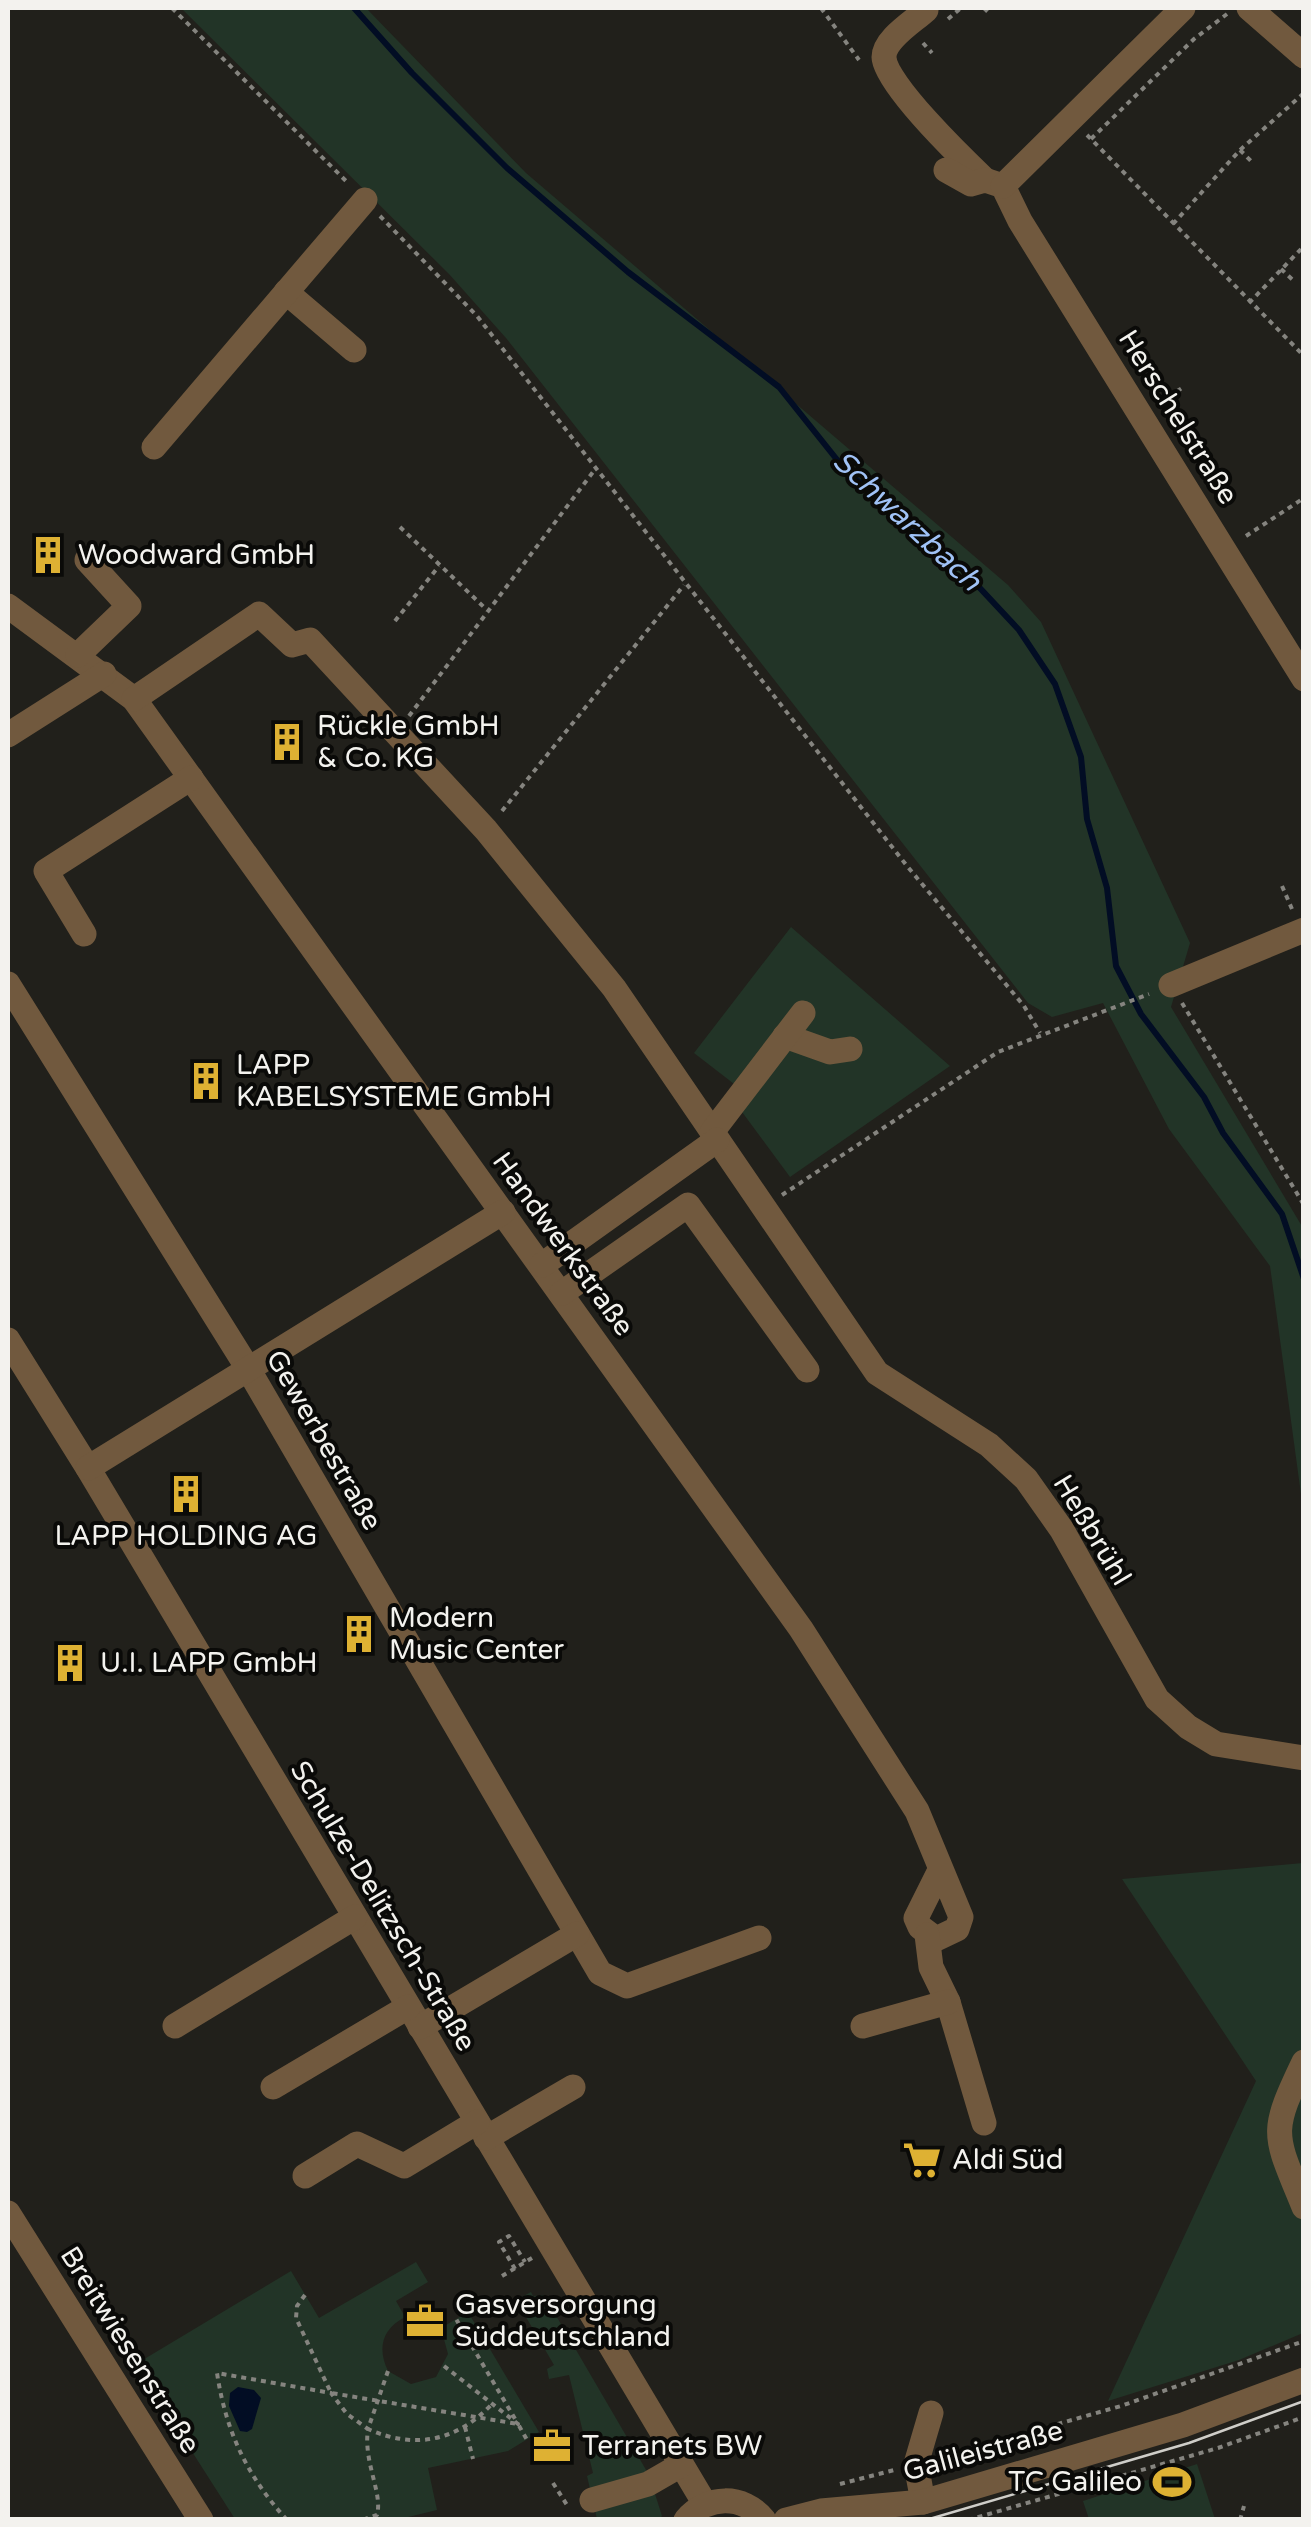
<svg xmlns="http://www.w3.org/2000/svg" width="1311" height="2527" font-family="'Varela Round',sans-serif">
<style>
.green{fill:#223427}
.water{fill:#020d24}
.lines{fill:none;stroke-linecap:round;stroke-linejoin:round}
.stream{stroke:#020d24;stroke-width:6}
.path{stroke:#85847f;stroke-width:4;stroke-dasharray:5 5;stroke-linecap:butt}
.minor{stroke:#71593e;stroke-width:25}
.tram{stroke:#cfcec9;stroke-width:2.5}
.labels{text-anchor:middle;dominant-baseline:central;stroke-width:8;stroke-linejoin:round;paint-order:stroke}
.street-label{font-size:28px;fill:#f3f2ee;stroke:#0a0a08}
.poi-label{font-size:28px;fill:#f3f2ee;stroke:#0a0a08;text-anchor:start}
.water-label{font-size:30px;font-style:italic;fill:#a0c2f6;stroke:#0a0a08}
</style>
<rect width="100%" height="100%" fill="#21201b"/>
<g class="green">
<polygon points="181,8 366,8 526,173 1008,585 1041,622 1190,943 1171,1007 1303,1228 1303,1509 1270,1266 1169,1129 1103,1003 1052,1017 1028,1003 506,338 449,274"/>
<polygon points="791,927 950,1066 790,1177 731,1097 738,1087 694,1053"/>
<polygon points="1303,1863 1303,2333 1239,2360 1108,2401 1256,2081 1122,1879"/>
<path d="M416,2262L428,2282L396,2301L405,2317C382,2329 377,2348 388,2371L411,2384L436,2377L448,2354L441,2328L468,2312L539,2432L508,2451L428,2468L437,2510L400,2519H235L136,2364L291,2271L319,2318Z"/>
<polygon points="531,2292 533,2296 544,2295 649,2475 662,2516 659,2519 597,2519 587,2476 593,2473 569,2375 549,2379 547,2369 554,2365 516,2300"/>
<polygon points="1197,2464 1215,2519 1089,2519 1083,2501"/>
</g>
<polygon class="water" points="238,2387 254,2390 261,2398 252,2429 247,2432 240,2431 229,2406 230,2393"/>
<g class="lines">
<polyline class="stream" points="354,8 412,73 507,168 628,272 779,387 846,471 950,556 1019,630 1055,684 1081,757 1087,819 1107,888 1116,966 1141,1014 1204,1097 1223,1133 1282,1214 1304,1279"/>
<g class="path">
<polyline points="172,8 349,184"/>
<polyline points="821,8 859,60"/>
<polyline points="984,8 990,14"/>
<polyline points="948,19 961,8"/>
<polyline points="923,43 932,53"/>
<polyline points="1087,135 1304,356"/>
<polyline points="1091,139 1194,39 1227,14"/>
<polyline points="1240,150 1251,161"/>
<polyline points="380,216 477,316 907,866 1024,1006 1040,1033"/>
<polyline points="1173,224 1240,150 1304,93"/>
<polyline points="1281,269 1294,281"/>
<polyline points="1249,303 1304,246"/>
<polyline points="1160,402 1182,388"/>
<polyline points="400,527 487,610"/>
<polyline points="1246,536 1304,498"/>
<polyline points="395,621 439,566"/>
<polyline points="409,716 596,468"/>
<polyline points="502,811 684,585"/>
<polyline points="1282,886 1292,909"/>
<polyline points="1182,1003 1304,1205"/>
<polyline points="782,1195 998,1052 1149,994"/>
<polyline points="515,2269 499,2242 509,2236 525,2262"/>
<polyline points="502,2276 532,2258"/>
<polyline points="305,2295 297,2306 296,2318 331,2393 518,2424 527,2440"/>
<polyline points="444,2366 518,2424 456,2319"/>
<path d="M388,2371L368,2429C415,2450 457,2441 492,2404"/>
<polyline points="465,2427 473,2459"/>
<polyline points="942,2457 1121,2406 1304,2341"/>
<polyline points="553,2483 567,2505"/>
<polyline points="840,2484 894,2470"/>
<path d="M287,2520C247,2476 226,2432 217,2373L331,2393L347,2414L368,2429C363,2462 383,2493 377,2515L362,2520"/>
<polyline points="968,2520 1218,2448 1304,2417"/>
<polyline points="1240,2520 1244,2506"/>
</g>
<g class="minor">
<polyline points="1249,8 1304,56"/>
<path d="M926,10C913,22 884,39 884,57C884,83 964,160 985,180"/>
<polyline points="946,170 971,184 985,180 1003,186 1020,221 1304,679"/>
<polyline points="1003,186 1183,8"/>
<polyline points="286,292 354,350"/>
<polyline points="154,447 365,200"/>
<polyline points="8,606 134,699 801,1629 917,1811 961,1917 957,1929 936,1939 920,1927 916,1918 940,1870"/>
<polyline points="78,655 129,606 87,560"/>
<polyline points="134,699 259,614 292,645 310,640 486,830 614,988 877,1373 989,1445 1026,1479 1062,1530 1157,1699 1188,1727 1216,1744 1304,1758"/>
<polyline points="8,735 104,674"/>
<polyline points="84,934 46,871 191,778"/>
<polyline points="8,984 247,1367 600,1973 627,1986 759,1938"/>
<polyline points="1171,985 1304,930"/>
<polyline points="785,1036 830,1052 850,1049"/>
<polyline points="712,1132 803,1013"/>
<polyline points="542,1265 717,1140"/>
<polyline points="562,1293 688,1205 807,1370"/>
<polyline points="8,1340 88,1468 705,2504"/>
<polyline points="88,1468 503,1212"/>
<polyline points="927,1935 931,1967 948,2002 984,2123"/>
<polyline points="175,2026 355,1917"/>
<polyline points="863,2026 948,2002"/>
<polyline points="420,2027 577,1934"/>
<path d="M1304,2062C1269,2135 1274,2133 1304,2207"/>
<polyline points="273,2087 408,2007"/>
<polyline points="486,2138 573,2087"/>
<polyline points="305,2176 357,2144 404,2166 477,2122"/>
<polyline points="8,2213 201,2520"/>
<polyline points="592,2500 648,2484 681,2465"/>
<polyline points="923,2502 916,2464 931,2413"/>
<path d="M686,2520C707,2495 743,2494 764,2520"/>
<polyline points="786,2520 821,2511 923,2502 1183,2425 1304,2380"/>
</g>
<polyline class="tram" points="926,2520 1189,2443 1304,2401"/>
</g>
<defs>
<g id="building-bare" transform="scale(3)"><path d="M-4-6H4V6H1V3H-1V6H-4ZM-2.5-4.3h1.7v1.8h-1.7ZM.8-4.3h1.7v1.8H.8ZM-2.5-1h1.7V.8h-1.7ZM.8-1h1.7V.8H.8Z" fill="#deb133" stroke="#0a0a08" stroke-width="2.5" paint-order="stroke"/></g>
<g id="supermarket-bare" transform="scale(3)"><path d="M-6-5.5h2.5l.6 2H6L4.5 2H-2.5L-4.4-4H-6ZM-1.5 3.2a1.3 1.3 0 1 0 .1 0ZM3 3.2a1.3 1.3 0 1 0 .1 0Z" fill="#deb133" stroke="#0a0a08" stroke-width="2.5" paint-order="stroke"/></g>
<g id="office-bare" transform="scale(3)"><path d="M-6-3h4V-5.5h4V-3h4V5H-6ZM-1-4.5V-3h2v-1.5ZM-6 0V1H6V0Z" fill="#deb133" stroke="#0a0a08" stroke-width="2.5" paint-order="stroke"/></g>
<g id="stadium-bare" transform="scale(3)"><path d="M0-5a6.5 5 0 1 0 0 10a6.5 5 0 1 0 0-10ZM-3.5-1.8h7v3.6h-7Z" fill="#deb133" stroke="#0a0a08" stroke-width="2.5" paint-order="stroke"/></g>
</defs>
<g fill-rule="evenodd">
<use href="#building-bare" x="48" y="555"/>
<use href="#building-bare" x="287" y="742"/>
<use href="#building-bare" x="206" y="1081"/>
<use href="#building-bare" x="186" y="1494"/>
<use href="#building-bare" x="359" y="1634"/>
<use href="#building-bare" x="70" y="1663"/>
<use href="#supermarket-bare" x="922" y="2160"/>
<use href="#office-bare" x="425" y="2321"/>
<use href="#office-bare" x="552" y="2446"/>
<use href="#stadium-bare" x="1172" y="2482"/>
</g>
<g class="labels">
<g class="street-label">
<text transform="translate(1178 417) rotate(58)">Herschelstraße</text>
<text transform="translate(563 1244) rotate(54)">Handwerkstraße</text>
<text transform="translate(324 1440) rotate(60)">Gewerbestraße</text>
<text transform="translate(1092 1530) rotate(59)">Heßbrühl</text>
<text transform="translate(383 1906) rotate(59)">Schulze-Delitzsch-Straße</text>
<text transform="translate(130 2350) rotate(58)">Breitwiesenstraße</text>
<text transform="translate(983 2451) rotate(-15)">Galileistraße</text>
</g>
<g class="poi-label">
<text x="78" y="555">Woodward GmbH</text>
<text x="317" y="726">Rückle GmbH<tspan x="317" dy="32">&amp; Co. KG</tspan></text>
<text x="236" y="1065">LAPP<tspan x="236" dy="32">KABELSYSTEME GmbH</tspan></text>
<text x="186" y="1536" text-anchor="middle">LAPP HOLDING AG</text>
<text x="389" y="1618">Modern<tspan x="389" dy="32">Music Center</tspan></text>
<text x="100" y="1663">U.I. LAPP GmbH</text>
<text x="952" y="2160">Aldi Süd</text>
<text x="455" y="2305">Gasversorgung<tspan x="455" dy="32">Süddeutschland</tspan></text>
<text x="582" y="2446">Terranets BW</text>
<text x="1142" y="2482" text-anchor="end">TC Galileo</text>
</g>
<g class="water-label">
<text transform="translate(907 521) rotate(43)">Schwarzbach</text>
</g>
</g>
<rect width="1311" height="2527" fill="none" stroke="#f3f2ee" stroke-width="20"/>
</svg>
